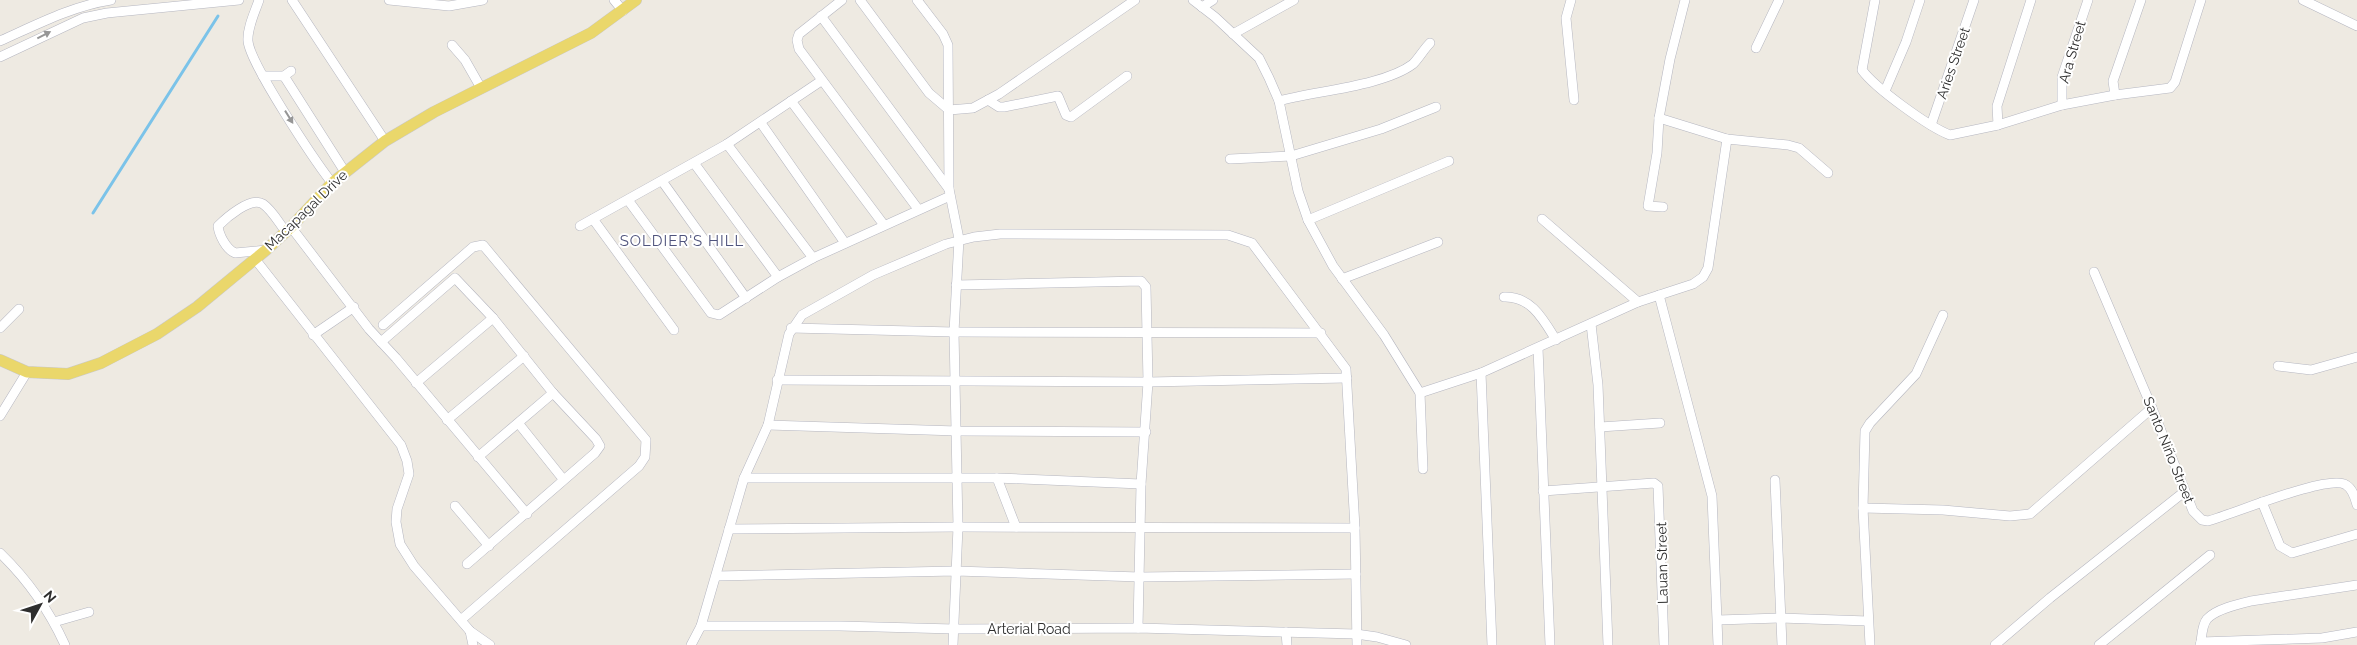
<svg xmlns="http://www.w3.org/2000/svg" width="2357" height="645" viewBox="0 0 2357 645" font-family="Raleway,sans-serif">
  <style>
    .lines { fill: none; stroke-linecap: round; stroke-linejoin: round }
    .stream { stroke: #7bc3e9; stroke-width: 3 }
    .minor-casing { stroke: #b5b6c0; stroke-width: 10 }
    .major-casing { stroke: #c9c9c9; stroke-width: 12 }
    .minor { stroke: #fff; stroke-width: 9 }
    .major { stroke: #ead76b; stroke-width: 11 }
    .oneway { fill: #969696 }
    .labels { text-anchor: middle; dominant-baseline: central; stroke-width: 4; stroke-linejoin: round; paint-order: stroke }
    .street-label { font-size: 14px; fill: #2e2e2e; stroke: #fff }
    .neighbourhood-label { font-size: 15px; letter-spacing: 1px; fill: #50547d; stroke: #fff }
  </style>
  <rect width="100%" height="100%" fill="#eeeae2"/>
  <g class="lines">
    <polyline class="stream" points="93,213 218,16"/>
    <g class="minor-casing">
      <g id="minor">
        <path d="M259,0C255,12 247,28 248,41C250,64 315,161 332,183"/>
        <polyline points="292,0 385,141"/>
        <polyline points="389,0 449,6 483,0"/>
        <polyline points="614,0 623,11"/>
        <polyline points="842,0 799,34 797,40 799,49 918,209"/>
        <polyline points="860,0 929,93 949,110 973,108 999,94 1135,0"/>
        <polyline points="917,0 943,34 948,45 949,189 959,239 954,332 958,527 953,645"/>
        <polyline points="1193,0 1215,17 1259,58 1269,78 1279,101 1298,191 1308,220 1333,266 1384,335 1420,393 1423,469"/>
        <polyline points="1571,0 1566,18 1574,100"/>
        <path d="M1875,0L1862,70C1875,88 1929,127 1950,135L1998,125L2062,105L2115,95L2170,88L2175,82L2201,0"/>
        <polyline points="2303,0 2357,26"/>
        <polyline points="1202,7 1213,0"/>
        <polyline points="821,16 949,189"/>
        <polyline points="1233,34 1294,0"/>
        <path d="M0,41C36,25 72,6 111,0"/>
        <polyline points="452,45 465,60 481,88"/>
        <polyline points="1756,48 1779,0"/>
        <polyline points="0,57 83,18 107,13 239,0"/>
        <polyline points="263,76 284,76 291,71"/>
        <polyline points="284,76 345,172"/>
        <polyline points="1885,91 1906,42 1920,0"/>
        <polyline points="2115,95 2113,81 2141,0"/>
        <polyline points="988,100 999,107 1004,107 1058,96 1066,115 1071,117 1127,76"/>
        <polyline points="791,101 884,225"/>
        <path d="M1279,101C1315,91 1384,86 1413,64C1419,58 1424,49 1430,43"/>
        <polyline points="2062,105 2062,77 2088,0"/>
        <polyline points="1659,118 1727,139 1788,145 1799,148 1828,173"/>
        <polyline points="761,123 845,243"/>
        <polyline points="1931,125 1974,0"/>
        <polyline points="1998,125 1997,106 2031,0"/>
        <polyline points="727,144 813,258"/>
        <polyline points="1230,159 1291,156 1381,129 1436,107"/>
        <polyline points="694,163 778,277"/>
        <polyline points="662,181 746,298"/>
        <polyline points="628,200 711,313 719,315 778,277 813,258 950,196"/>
        <polyline points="1663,207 1648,206 1657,153 1659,118 1670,59 1685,0"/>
        <polyline points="593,219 674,330"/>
        <polyline points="1542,219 1638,302"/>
        <polyline points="1308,220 1449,161"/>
        <polyline points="580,226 727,144 821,81"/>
        <polyline points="291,227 369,329 396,358 527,514"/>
        <path d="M266,250L235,253C226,249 219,235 218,226C226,218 251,196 263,204C272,210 279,223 286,232"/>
        <polyline points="255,259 401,445 407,461 409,474 397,509 396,522 400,544 414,566 470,631 490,645"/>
        <path d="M2094,272L2152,408L2193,511L2202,520L2208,521C2231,515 2330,473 2346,485C2353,489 2355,498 2357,505"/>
        <polyline points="1342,279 1438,242"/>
        <polyline points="956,285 1141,281 1146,287 1148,382 1141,484 1138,628"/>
        <polyline points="1659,295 1712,496 1718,645"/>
        <path d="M1504,297C1531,296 1543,319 1556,340"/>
        <polyline points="1591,324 1598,385 1608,645"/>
        <polyline points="383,325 473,247 483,245 646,440 645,457 639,466 462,619"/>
        <polyline points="0,328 19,309"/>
        <polyline points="791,328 954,332 1321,333"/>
        <polyline points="313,335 354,307"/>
        <polyline points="381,342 455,278 493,318 553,393 596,439 600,446 595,453 467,564"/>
        <polyline points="1538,348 1550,645"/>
        <polyline points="2278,366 2311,370 2357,357"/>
        <polyline points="1481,373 1492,645"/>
        <polyline points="777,380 1148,382 1347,378"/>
        <polyline points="416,383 493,318"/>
        <polyline points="1420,393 1481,373 1638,302 1693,284 1703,277 1708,268 1727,139"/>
        <polyline points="0,416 27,372"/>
        <polyline points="447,420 524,356"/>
        <polyline points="519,424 563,479"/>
        <polyline points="768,425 957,431 1146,432"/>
        <polyline points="1600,427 1660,423"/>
        <polyline points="478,457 553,393"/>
        <polyline points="744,478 997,478 1141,484"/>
        <polyline points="997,478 1016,527"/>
        <polyline points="1775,480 1782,645"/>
        <polyline points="1543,491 1654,483 1658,486 1664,645"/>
        <polyline points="2262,502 2280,546 2292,553 2357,534"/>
        <polyline points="455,506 489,546"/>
        <polyline points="1863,508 1943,510 2010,516 2030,514 2152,408"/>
        <polyline points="729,529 958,527 1355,528"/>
        <path d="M0,553C28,580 49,610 65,645"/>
        <polyline points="716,576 956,571 1140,577 1356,574"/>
        <polyline points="1718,620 1780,618 1868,621"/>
        <polyline points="54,622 89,612"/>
        <polyline points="701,626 840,626 954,629 1138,628 1356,634 1377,637 1406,645"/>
        <polyline points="470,631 473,645"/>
        <polyline points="1286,632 1287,645"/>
        <path d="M2201,642C2202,635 2202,625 2207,619C2216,609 2238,604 2251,601L2357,585"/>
        <polyline points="691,645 701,626 744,478 768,425 789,334 802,315 873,275 946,244 974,237 1000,234 1228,235 1252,243 1346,369 1355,528 1357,645"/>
        <polyline points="1870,645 1863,508 1865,431 1870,423 1916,374 1943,315"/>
        <polyline points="1995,645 2050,598 2184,492"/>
        <polyline points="2099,645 2210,555"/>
        <polyline points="2200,645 2201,642 2322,638 2357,632"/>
      </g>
    </g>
    <g class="major-casing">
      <polyline id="major" points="0,360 27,372 68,374 101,363 157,334 197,307 266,250 291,227 332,183 385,141 434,112 591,33 636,0"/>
    </g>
    <use href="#minor" class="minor"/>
    <use href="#major" class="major"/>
  </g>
  <defs><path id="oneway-solid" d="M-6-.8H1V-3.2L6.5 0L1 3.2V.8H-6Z" transform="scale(1.25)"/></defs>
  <g class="oneway">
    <use href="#oneway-solid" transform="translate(44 35) rotate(-27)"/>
    <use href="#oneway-solid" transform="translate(289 117) rotate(58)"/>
  </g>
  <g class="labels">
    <g class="street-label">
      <text transform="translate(2072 52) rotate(-74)">Ara Street</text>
      <text transform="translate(1953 63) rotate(-71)">Aries Street</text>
      <text transform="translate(306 210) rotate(-44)">Macapagal Drive</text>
      <text transform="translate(2169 450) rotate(68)">Santo Niño Street</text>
      <text transform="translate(1662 563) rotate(-91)">Lauan Street</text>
      <text x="1029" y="629">Arterial Road</text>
    </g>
    <g class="neighbourhood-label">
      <text x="682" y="241">SOLDIER'S HILL</text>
    </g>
  </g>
  <g transform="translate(40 605) rotate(50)" stroke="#ffffff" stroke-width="4" paint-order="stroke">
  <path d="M0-4L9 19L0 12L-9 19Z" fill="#2e2e2e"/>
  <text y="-8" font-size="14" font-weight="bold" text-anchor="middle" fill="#2e2e2e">N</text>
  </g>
</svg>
